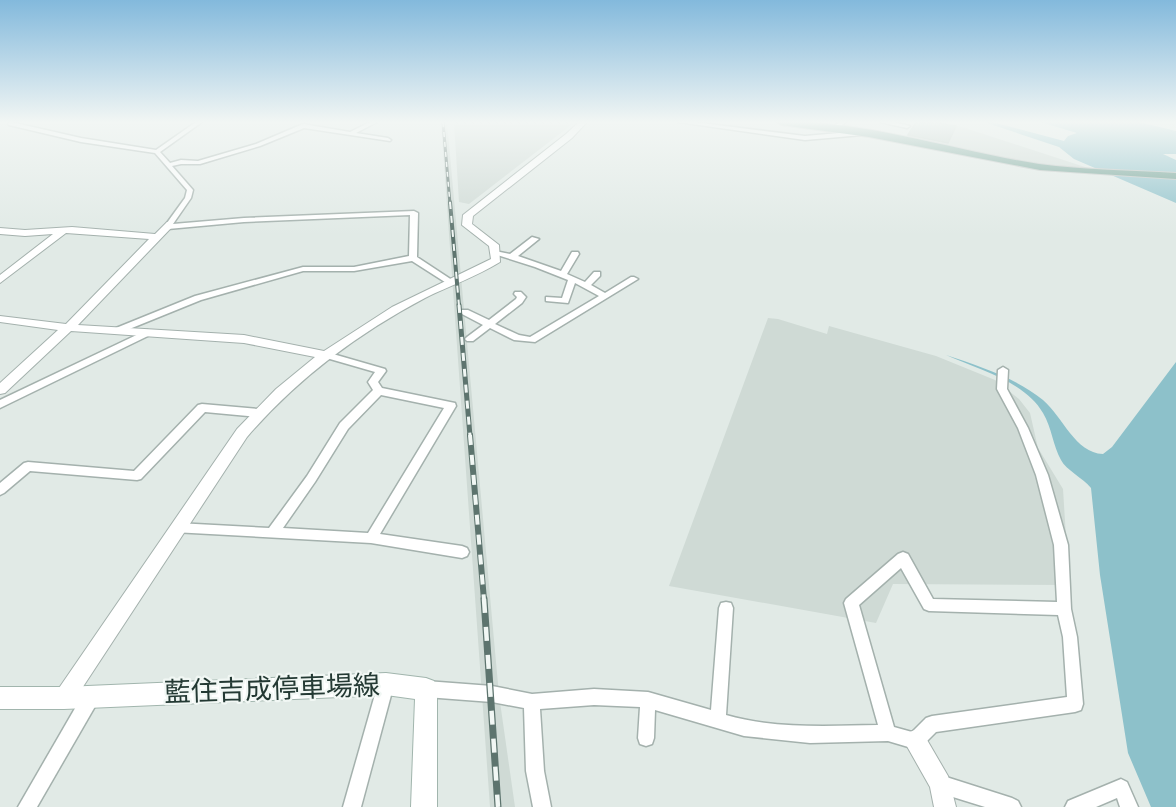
<svg xmlns="http://www.w3.org/2000/svg" width="1176" height="807" viewBox="0 0 1176 807" font-family="'Sofia Sans Condensed','Noto Sans JP',sans-serif">
  <style>
    .built { fill: #cfdad5 }
    .water { fill: #8dc1ca }
    .building { fill: #b9c7c2; stroke: #b4c3bc; stroke-width: 1.5 }
    .lines { fill: none; stroke-linecap: round; stroke-linejoin: round }
    .minor-casing { stroke: #a4b1ad; stroke-width: 3 }
    .tertiary-casing { stroke: #a4b1ad; stroke-width: 2 }
    .secondary-casing { stroke: #a1b5ad; stroke-width: 2 }
    .primary-casing { stroke: #bdc4c2; stroke-width: 2 }
    .minor { fill: #fff; fill-rule: evenodd }
    .tertiary { fill: #fff; fill-rule: evenodd }
    .secondary { fill: #fff; fill-rule: evenodd }
    .primary { fill: #699b8e; fill-rule: evenodd }
    .rail-far4-casing { stroke: #5d746e; stroke-width: 3 }
    .rail-far3-casing { stroke: #5d746e; stroke-width: 4 }
    .rail-far2-casing { stroke: #5d746e; stroke-width: 5 }
    .rail-far1-casing { stroke: #5d746e; stroke-width: 6 }
    .rail-casing { stroke: #5d746e; stroke-width: 7 }
    .rail-far4 { stroke: #f1f7f4; stroke-width: 1.5; stroke-dasharray: 5; stroke-linecap: butt }
    .rail-far3 { stroke: #f1f7f4; stroke-width: 2; stroke-dasharray: 7; stroke-linecap: butt }
    .rail-far2 { stroke: #f1f7f4; stroke-width: 3; stroke-dasharray: 8; stroke-linecap: butt }
    .rail-far1 { stroke: #f1f7f4; stroke-width: 4; stroke-dasharray: 10; stroke-linecap: butt }
    .rail { stroke: #f1f7f4; stroke-width: 4.5; stroke-dasharray: 14; stroke-linecap: butt }
    .labels { text-anchor: middle; dominant-baseline: central; stroke-width: 4.5; stroke-linejoin: round; paint-order: stroke }
    .near-street-label { font-size: 27px; fill: #233933; stroke: #f1f7f4 }
  </style>
  <rect width="100%" height="100%" fill="#e1eae6"/>
  <g class="built">
    <polygon points="441,122 447,122 499,695 515,807 490,807"/>
    <polygon points="454,122 575,122 469,204 459,202"/>
    <polygon points="916,122 939,122 962,127 1091,169 1029,163 904,139"/>
    <polygon points="768,318 778,319 827,334 829,326 936,356 995,380 1019,399 1030,413 1038,448 1063,489 1069,585 893,584 876,623 669,586"/>
  </g>
  <g class="water">
    <polygon points="984,122 992,122 1064,141 1068,136 1077,133 1040,122 1139,122 1176,131 1176,154 1163,154 1176,160 1176,203 1074,159 1059,147"/>
    <path d="M946,355C979,366 1016,378 1043,400C1063,417 1075,453 1103,454L1112,447L1176,362V807H1151L1128,753L1100,575L1091,488C1083,478 1066,470 1061,460C1053,446 1052,428 1043,413C1025,381 977,369 946,355Z"/>
  </g>
  <polygon class="building" points="916,122 933,122 956,126 948,143 908,135"/>
  <g class="lines">
    <g class="minor-casing">
      <g id="minor">
        <polygon points="11,122 81,138 156,150 196,122 202,122 160,152 170,163 181,160 198,161 256,144 303,124 350,132 370,122 377,122 356,133 388,138 391,140 390,141 304,128 260,146 200,164 181,164 172,166 193,190 191,198 173,224 244,218 414,211 418,213 417,257 455,282 454,284 448,284 412,261 354,271 303,271 201,300 122,332 116,332 114,330 116,328 195,296 303,267 354,267 409,256 410,215 244,222 168,229 164,227 185,198 187,190 155,153 81,142 9,125 8,124"/>
        <polygon points="678,122 693,122 805,136 862,131 865,133 862,135 805,140"/>
        <polygon points="840,122 846,122 836,130 832,130 832,128"/>
        <polygon points="880,122 892,122 910,126 907,128"/>
        <polygon points="532,237 539,239 518,256 561,271 572,252 578,252 579,254 567,274 585,282 594,272 600,272 600,276 591,285 605,293 631,277 634,277 638,279 535,342 514,340 490,328 473,341 467,341 465,339 467,337 483,325 462,314 462,310 468,310 489,320 516,299 517,297 514,294 515,292 521,292 526,297 522,303 495,324 519,335 530,337 599,296 575,283 568,303 546,301 546,297 562,298 568,280 535,267 491,253 495,251 510,254"/>
        <polygon points="147,330 150,331 152,333 150,335 0,408 0,400"/>
        <path d="M326,352L385,369L386,371L378,382L382,388L455,403L456,406L380,534L462,546L467,548L469,552L467,556L462,558L371,543L173,532L171,528L173,524L177,523L269,528L307,476L340,423L373,390L368,382L375,372L323,357L321,355ZM381,395L444,408L368,533L283,528L315,482L348,429Z"/>
        <path d="M1003,367L1008,370L1007,389L1028,428L1048,475L1068,545L1071,609L1077,637L1083,704L1081,710L1075,712L936,732L921,747L915,749L888,741L810,743L744,736L655,710L654,738L652,744L646,746L640,744L638,738L640,707L594,705L540,709L544,771L551,807H533L526,771L524,708L492,702L426,697L420,694L418,689L420,684L426,681L492,686L532,694L594,689L648,692L711,710L719,608L721,603L726,602L731,603L733,608L726,715C775,729 827,726 878,725L844,603L846,599L898,554L903,552L908,554L933,599L1057,602L1054,545L1036,475L1018,428L997,389L998,370ZM901,568L924,609L929,611L1058,615L1063,637L1067,697L932,716L926,718L912,732L894,727L859,605Z"/>
        <polygon points="202,404 258,409 263,413 258,417 205,412 141,479 137,480 30,471 4,493 0,495 0,483 24,463 28,462 134,471 198,405"/>
        <polygon points="386,676 391,679 394,684 361,807 343,807 378,684 381,679"/>
        <polygon points="91,689 97,691 99,697 97,703 37,807 18,807 85,691"/>
        <polygon points="940,775 1012,798 1018,801 1021,807 985,807 940,793 934,790 931,784 934,778"/>
        <polygon points="1121,779 1127,782 1138,807 1120,807 1117,798 1096,807 1065,807 1068,801"/>
      </g>
    </g>
    <g class="tertiary-casing">
      <g id="tertiary">
        <path d="M579,122H587L572,138L473,216L472,224L499,245L500,262C476,277 449,286 425,298C357,334 297,379 247,437L71,705L64,708L57,705L54,698L57,691L237,429L276,389L315,357L244,343L71,331L5,393L0,394V383L58,330L0,322V316L66,324L149,239L66,233L0,283V275L53,234L25,236L0,234V228L25,230L72,227L155,234L167,222H173V226L78,325L244,335L324,351L392,307L491,259L489,246L462,225L463,215L566,134Z"/>
        <polygon points="915,730 923,733 948,776 956,807 934,807 930,787 904,741 907,733"/>
      </g>
    </g>
    <g class="secondary-casing">
      <polygon id="secondary" points="386,673 426,678 434,681 437,689 437,807 411,807 415,699 386,695 64,709 0,709 0,687 64,687"/>
    </g>
    <g class="primary-casing">
      <path id="primary" d="M776,122C862,119 954,151 1039,164C1084,170 1131,170 1176,173V179L1040,170L869,137L781,125Z"/>
    </g>
    <use href="#minor" class="minor"/>
    <use href="#tertiary" class="tertiary"/>
    <use href="#secondary" class="secondary"/>
    <use href="#primary" class="primary"/>
    <g class="rail-far4-casing">
      <polyline id="rail-far4" points="443,122 450,204"/>
    </g>
    <g class="rail-far3-casing">
      <polyline id="rail-far3" points="450,202 459,306"/>
    </g>
    <g class="rail-far2-casing">
      <polyline id="rail-far2" points="459,305 470,436"/>
    </g>
    <g class="rail-far1-casing">
      <polyline id="rail-far1" points="470,435 484,600"/>
    </g>
    <g class="rail-casing">
      <polyline id="rail" points="484,599 498,807"/>
    </g>
    <use href="#rail-far4" class="rail-far4"/>
    <use href="#rail-far3" class="rail-far3"/>
    <use href="#rail-far2" class="rail-far2"/>
    <use href="#rail-far1" class="rail-far1"/>
    <use href="#rail" class="rail"/>
  </g>
  <linearGradient id="sky" x2="0" y2="1"><stop stop-color="#83b9dc"/><stop offset="0.52" stop-color="#f2f6f4"/><stop offset="1" stop-color="#f2f6f4" stop-opacity="0"/></linearGradient>
  <rect width="1176" height="235" fill="url(#sky)"/>
  <g class="labels">
    <g class="near-street-label">
      <text transform="translate(272 690) rotate(-2)">藍住吉成停車場線</text>
    </g>
  </g>
</svg>
